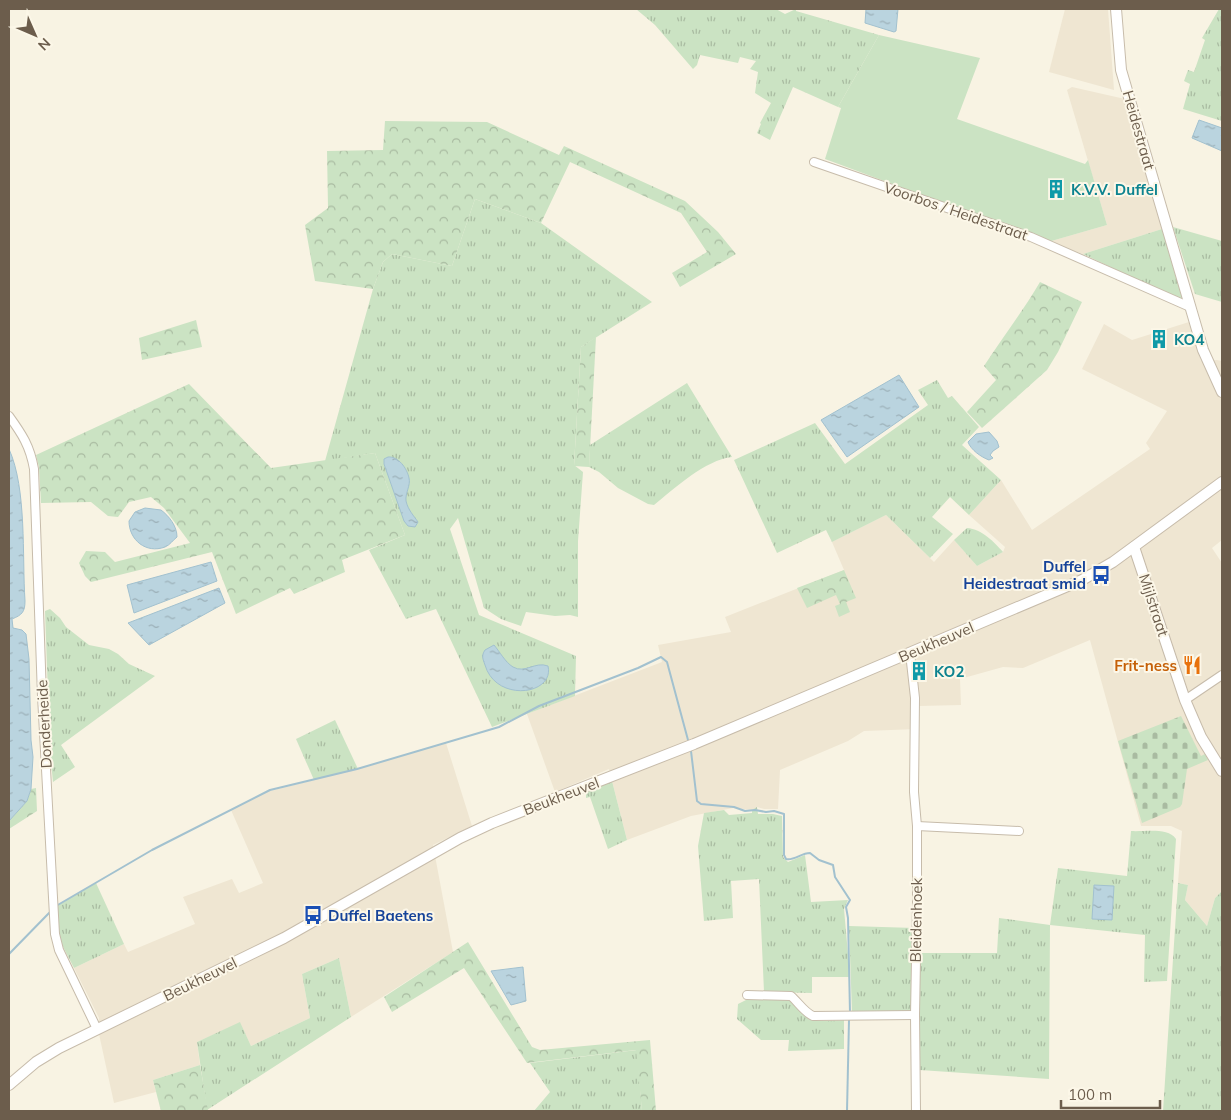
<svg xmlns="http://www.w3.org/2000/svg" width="1231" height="1120" viewBox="0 0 1231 1120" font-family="Mulish,sans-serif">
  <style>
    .residential { fill: #efe6d2 }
    .grass { fill: url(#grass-tufts) }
    .forest { fill: url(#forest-crowns) }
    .cemetery { fill: url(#cemetery-stones) }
    .pitch { fill: #cbe3c3 }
    .water { fill: url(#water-ripples); stroke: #a2c1cf }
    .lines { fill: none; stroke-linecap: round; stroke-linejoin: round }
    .stream { stroke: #a2c1cf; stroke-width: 2 }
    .minor-casing { stroke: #c7bcab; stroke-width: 10 }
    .tertiary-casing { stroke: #c7bcab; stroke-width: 12 }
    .minor { stroke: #fff; stroke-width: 8 }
    .tertiary { stroke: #fff; stroke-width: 10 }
    .labels { text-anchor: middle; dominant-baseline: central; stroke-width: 4; stroke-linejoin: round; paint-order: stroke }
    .street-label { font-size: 15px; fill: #6c5d4c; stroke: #fcf7e8 }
    .culture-label { font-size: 15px; font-weight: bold; fill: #0d838f; stroke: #fcf7e8; text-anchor: start }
    .transit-label { font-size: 15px; font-weight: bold; fill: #164399; stroke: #fcf7e8; text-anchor: end }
    .food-label { font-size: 15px; font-weight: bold; fill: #c56008; stroke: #fcf7e8; text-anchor: end }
  </style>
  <defs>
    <pattern id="grass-tufts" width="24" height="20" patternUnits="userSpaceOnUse" patternTransform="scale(1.25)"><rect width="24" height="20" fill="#cbe3c3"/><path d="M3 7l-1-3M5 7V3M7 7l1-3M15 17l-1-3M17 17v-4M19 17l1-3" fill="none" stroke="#a9bba1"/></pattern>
    <pattern id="forest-crowns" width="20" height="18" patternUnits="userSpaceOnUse" patternTransform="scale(1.25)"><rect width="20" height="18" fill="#cbe3c3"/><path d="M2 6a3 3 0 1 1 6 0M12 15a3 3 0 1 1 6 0" fill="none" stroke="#a9bba1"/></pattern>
    <pattern id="cemetery-stones" width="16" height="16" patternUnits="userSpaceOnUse" patternTransform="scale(1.25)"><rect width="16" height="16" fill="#cbe3c3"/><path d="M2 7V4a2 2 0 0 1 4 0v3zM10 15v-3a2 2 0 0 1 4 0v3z" fill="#a9bba1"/></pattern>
    <pattern id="water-ripples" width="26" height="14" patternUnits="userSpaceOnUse" patternTransform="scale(1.25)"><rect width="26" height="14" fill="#bad4df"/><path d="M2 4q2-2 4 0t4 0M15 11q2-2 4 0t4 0" fill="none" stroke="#9bafb7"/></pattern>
  </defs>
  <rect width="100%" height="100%" fill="#f8f3e3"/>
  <g class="residential">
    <polygon points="1065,9 1108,9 1114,90 1049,72"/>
    <polygon points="1072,87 1125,99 1162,229 1083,254 1048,242 1107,225 1067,90"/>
    <polygon points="1189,322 1201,361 1217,360 1222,361 1222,540 1212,548 1222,563 1222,891 1215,898 1207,926 1185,900 1188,885 1178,883 1182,831 1171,826 1141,826 1090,640 1023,668 1003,667 960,679 961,705 919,706 918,729 864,731 848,741 780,770 778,809 764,809 757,807 752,810 733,808 691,816 627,840 609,769 555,792 527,714 662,662 658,645 731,632 725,617 844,570 832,542 886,515 934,562 954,540 977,566 1003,552 1005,547 969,515 1001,480 1032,530 1150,449 1146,443 1167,411 1082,369 1104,324 1132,340"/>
    <polygon points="446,743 472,826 433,845 453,952 351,1017 339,958 302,974 310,1018 251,1046 240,1023 197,1042 200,1065 153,1080 156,1092 114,1103 99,1034 99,1018 74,968 124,944 128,952 195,924 183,897 232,879 239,893 263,883 231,810 266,792 358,769"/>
  </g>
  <g class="grass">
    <polygon points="636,9 776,9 785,14 796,9 796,11 879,35 838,107 793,87 770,140 757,133 761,124 760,123 771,103 755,93 758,72 750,69 756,61 740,57 738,63 700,55 697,65 693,69 655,25"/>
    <polygon points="1219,9 1222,9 1222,121 1183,109 1190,84 1184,81 1188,70 1194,72 1205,40 1202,38"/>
    <polygon points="475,199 541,223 652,302 581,347 574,465 583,472 578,541 578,617 570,615 555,616 526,612 521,626 501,619 484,608 458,518 450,529 479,615 576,656 575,696 492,727 436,609 406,619 369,550 405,535 375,453 325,461 373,289 383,262 392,254 452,266"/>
    <polygon points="1173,227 1222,241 1222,302 1195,294"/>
    <polygon points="1162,229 1183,296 1182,298 1178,299 1083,254"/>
    <polygon points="937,380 948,398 952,396 979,427 962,445 1001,480 969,515 950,497 932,517 953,534 930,558 886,515 832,542 826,530 777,553 734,460 815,423 845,464 928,405 918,390"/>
    <path d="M687,383L732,457C705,460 675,488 654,505L648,504L618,488L599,472L589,467L590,445Z"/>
    <path d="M967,528C982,529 994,542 1003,552L977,566L954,540Z"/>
    <polygon points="50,609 60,618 66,627 89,645 109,649 118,654 129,664 155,676 61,745 75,767 53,782 50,752 45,611"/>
    <polygon points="335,720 358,769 314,780 296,739"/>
    <polygon points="612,781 627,840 608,849 590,797 586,798 586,791"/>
    <polygon points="757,807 758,814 773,814 782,816 783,857 788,862 805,855 811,902 848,900 844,909 850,977 812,977 812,993 764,992 759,879 731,881 733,918 704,921 698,846 704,813 724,810 729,815 752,813 752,810"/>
    <path d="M1131,831C1145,832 1168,827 1176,839L1167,981L1144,982L1145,935L1050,925L1049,1079L920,1070L919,953H997L999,918L1050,925L1058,868L1127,876Z"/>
    <polygon points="96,883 124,944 74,968 58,937 56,906"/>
    <polygon points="1178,883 1188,885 1185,900 1207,926 1215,898 1222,891 1222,1111 1163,1111"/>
    <polygon points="849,926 915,928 912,1009 908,1013 852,1013"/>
    <polygon points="339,958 351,1017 207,1110 197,1042 240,1022 251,1046 310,1018 302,974"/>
    <path d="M776,998L791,1000C812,1024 812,1022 844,1020V1049L788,1051L789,1040H761L737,1019L738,1004L748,999Z"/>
    <polygon points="637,1050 642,1111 534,1111 550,1092 530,1063"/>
  </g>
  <g class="forest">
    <polygon points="385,121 487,122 559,155 564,146 685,201 718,232 736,254 680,287 672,273 707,252 681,213 570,162 541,223 475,199 452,266 392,254 383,262 373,289 315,281 305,225 328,208 327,151 383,150"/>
    <path d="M1040,282L1082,302L1058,352L1047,370L982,428L967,412L996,380L984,366C1003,337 1023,311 1040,282Z"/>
    <polygon points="196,320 202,347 142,360 139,338"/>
    <polygon points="596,337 589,467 574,466 581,347"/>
    <polygon points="189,384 271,468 375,453 405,535 342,560 345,572 294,594 290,588 236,614 212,552 91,582 85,576 79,563 86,551 105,552 115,562 190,543 164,508 151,497 129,502 118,517 108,516 91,502 41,503 39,467 36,455"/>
    <polygon points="844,570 856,598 846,602 850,612 839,617 835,606 840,604 836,595 807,608 797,588"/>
    <polygon points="36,788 37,811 9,829 9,821 27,801 31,789"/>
    <polygon points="468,942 532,1047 540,1050 650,1040 656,1111 642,1111 636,1050 527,1063 464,968 392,1012 384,997"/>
    <polygon points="200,1065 208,1111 161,1111 153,1080"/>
  </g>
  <polygon class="cemetery" points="1181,716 1201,756 1205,754 1208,760 1187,769 1182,804 1180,807 1142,823 1118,741"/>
  <polygon class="pitch" points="879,35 980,58 957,119 1085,164 1088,160 1107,225 1048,242 825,159 841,108 838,107"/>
  <g class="water">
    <polygon points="866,9 898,9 896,31 894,32 865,23"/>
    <polygon points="1199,120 1222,128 1222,151 1192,138"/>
    <polygon points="899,375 919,407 847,457 821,420"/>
    <path d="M989,432L997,441L999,447L993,451L990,455L993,458L989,460C981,457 971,450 968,442L976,434Z"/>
    <path d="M9,449C27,489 22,556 25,601C25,612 22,615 12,619L13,628L22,630L26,634L29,659L31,740L33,757L31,789L27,801L9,821Z"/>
    <path d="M388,457C398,456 407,468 409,478C411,485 405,493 406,501C408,510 414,516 418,522L415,527L408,526L404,521L384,464V459Z"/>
    <path d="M145,508L161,510C169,516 177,526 177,537C173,540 170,545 165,547C146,554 129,540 129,521L135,512Z"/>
    <polygon points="211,562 217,581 134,613 127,585"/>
    <polygon points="219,588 225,603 149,645 128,623"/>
    <path d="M494,645C500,652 505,662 513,667C525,674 535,661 548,666C555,695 496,703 485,665C483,659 481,656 485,650Z"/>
    <polygon points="1094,885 1114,886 1112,920 1092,919"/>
    <polygon points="523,967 526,1001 511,1005 491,971"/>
  </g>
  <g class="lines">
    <g class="stream">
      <path d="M691,751L697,801L701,804L734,807L745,811L755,810L766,812L774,811L784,814V855L786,859C794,861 801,853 810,853L819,860L833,865L835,877L850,900L846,907L848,918L850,1013"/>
      <polyline points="56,906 152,850 270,790 357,769 499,727 539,706 638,668 661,657 667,662 688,740"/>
      <polyline points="9,954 51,911"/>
      <polyline points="847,1111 849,1020"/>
    </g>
    <g class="minor-casing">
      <g id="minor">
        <polyline points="814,162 1031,237 1190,307"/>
        <path d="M9,416C22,434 30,446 34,469L42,696L55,934L59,950L97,1029"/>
        <polyline points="910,653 915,698 914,792 917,826 917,905 915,1015 916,1111"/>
        <polyline points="1185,700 1222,675"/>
        <polyline points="917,826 1019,831"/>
        <path d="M747,995L791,996C799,1003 804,1012 813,1016L915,1015"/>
      </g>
    </g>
    <g class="tertiary-casing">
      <g id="tertiary">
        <polyline points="1116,9 1121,70 1203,350 1222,392"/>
        <polyline points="1134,547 1185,700 1201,737 1222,771"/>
        <polyline points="9,1085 36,1062 59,1048 284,938 460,838 492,823 694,744 1082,580 1113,562 1222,482"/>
      </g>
    </g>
    <use href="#minor" class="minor"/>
    <use href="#tertiary" class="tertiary"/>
  </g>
  <defs>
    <g id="building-bare" transform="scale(1.5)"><path d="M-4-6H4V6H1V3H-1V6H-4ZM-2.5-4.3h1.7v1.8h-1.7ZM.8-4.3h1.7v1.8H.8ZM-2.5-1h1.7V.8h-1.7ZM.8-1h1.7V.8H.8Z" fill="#0f9aa8" stroke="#fcf7e8" stroke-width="2.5" paint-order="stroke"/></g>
    <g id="bus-bare" transform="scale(1.5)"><path d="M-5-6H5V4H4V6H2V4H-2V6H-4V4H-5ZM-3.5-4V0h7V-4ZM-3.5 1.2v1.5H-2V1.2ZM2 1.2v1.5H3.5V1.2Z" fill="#1a4fb4" stroke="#fcf7e8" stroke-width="2.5" paint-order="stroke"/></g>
    <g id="restaurant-bare" transform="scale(1.5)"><path d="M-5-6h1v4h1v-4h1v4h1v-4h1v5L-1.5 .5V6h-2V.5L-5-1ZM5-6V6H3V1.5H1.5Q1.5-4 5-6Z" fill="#e8710a" stroke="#fcf7e8" stroke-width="2.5" paint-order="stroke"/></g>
  </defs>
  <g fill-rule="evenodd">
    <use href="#building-bare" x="1056" y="189"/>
    <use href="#building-bare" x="1159" y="339"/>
    <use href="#bus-bare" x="1101" y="575"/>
    <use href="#restaurant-bare" x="1192" y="665"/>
    <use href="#building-bare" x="919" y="671"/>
    <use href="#bus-bare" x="313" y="915"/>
  </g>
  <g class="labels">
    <g class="street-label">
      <text transform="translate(1139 130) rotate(74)">Heidestraat</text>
      <text transform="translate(956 211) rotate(19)">Voorbos / Heidestraat</text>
      <text transform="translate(1154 605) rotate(72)">Mijlstraat</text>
      <text transform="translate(936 642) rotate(-23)">Beukheuvel</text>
      <text transform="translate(44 724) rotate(-93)">Donderheide</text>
      <text transform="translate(561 796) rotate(-21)">Beukheuvel</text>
      <text transform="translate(916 920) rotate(-89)">Bleidenhoek</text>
      <text transform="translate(200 979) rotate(-26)">Beukheuvel</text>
    </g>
    <g class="culture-label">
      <text x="1071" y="189">K.V.V. Duffel</text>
      <text x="1174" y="339">KO4</text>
      <text x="934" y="671">KO2</text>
    </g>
    <g class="transit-label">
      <text x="1086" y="566">Duffel<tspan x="1086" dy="17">Heidestraat smid</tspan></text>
      <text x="328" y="915" text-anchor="start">Duffel Baetens</text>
    </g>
    <g class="food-label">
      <text x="1177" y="665">Frit-ness</text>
    </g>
  </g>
  <rect width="1231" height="1120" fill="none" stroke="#6c5d4c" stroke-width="20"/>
  <g transform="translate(35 35) rotate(135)" stroke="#fcf7e8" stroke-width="4" paint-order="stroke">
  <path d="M0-4L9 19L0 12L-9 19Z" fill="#6c5d4c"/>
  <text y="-8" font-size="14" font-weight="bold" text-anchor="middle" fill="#6c5d4c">N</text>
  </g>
  <path d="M1061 1100v8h99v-8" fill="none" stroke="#6c5d4c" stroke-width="2.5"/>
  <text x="1068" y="1100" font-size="15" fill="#6c5d4c" stroke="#fcf7e8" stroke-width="4" paint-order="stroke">100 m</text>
</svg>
